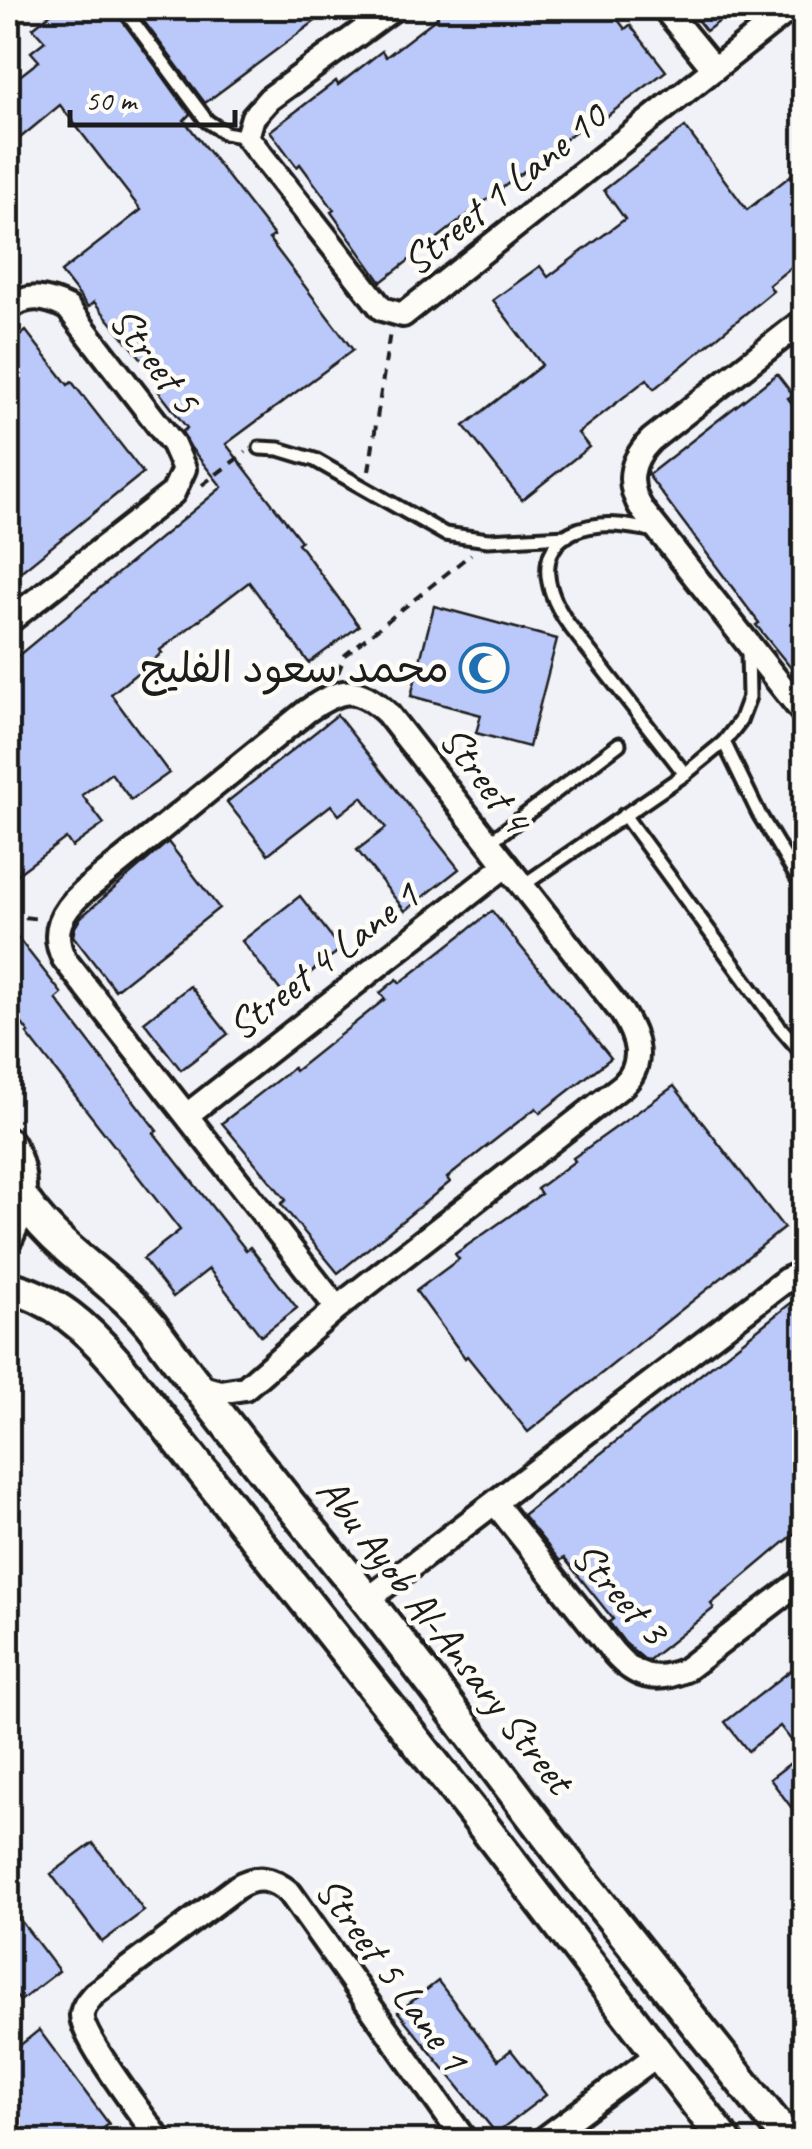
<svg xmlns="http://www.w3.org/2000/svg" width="812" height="2149" viewBox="0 0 812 2149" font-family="Caveat,'Playpen Sans Arabic',sans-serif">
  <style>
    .building { fill: #bac9f9; stroke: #1c1c1c; stroke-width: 2.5 }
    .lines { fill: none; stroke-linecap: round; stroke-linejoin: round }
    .lane-casing { stroke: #1c1c1c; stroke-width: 19 }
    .street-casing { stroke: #1c1c1c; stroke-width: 30 }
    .secondary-casing { stroke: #1c1c1c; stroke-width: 38 }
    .path { stroke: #1c1c1c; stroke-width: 4; stroke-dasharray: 10 8; stroke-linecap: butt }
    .lane { stroke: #fdfcf7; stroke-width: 11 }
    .street { stroke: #fdfcf7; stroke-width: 22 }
    .secondary { stroke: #fdfcf7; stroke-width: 30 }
    .labels { text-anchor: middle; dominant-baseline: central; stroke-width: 9; stroke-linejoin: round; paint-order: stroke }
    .street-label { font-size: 42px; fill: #1c1c1c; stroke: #fdfcf7 }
    .poi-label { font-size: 42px; fill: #1c1c1c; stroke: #fdfcf7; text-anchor: end }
  </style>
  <rect width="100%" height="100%" fill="#f0f2f7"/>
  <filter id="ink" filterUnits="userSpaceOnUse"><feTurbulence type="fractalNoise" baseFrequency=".01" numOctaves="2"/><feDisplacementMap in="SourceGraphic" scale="20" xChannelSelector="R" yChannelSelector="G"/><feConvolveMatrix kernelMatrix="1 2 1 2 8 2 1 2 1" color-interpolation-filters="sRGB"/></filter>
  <g filter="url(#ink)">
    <g class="building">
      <polygon points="58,8 114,8 190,114 184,120 274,236 269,239 353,350 226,444 301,541 298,543 359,626 309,663 249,582 160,650 162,653 111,694 169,773 131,800 111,773 82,795 104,824 72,847 66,838 8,881 8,783 19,775 8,761 8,664 222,487 191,448 182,432 187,428 156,388 162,383 94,302 88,307 61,272 141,210 60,105 8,148 8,85 39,61 31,52 45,41 33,28"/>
      <polygon points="134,8 309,8 318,19 205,103"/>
      <polygon points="431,8 609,8 625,29 630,25 666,71 594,126 590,120 381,282 331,212 334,210 300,164 297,167 270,131 336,81 338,85 382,51 386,57 438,17"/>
      <polygon points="688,8 738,8 706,31"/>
      <polygon points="685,127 747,210 804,165 804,257 769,285 773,291 654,389 647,379 578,433 589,447 522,500 464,426 542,365 493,300 540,266 548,277 625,219 604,190"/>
      <polygon points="26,331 68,385 72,382 143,473 8,582 8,346"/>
      <polygon points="777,374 793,395 788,398 804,420 796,429 804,440 804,684 756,625 759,623 648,475"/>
      <polygon points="434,606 557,639 529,747 476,733 481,715 411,696"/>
      <polygon points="337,715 459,869 405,911 357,850 386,828 362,797 339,815 331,805 268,854 227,802"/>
      <polygon points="168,842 219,908 115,990 73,936 75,927 81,917"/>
      <polygon points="300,896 341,949 283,994 242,941"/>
      <polygon points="492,911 611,1058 540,1113 536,1108 486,1147 447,1178 450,1182 338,1273 281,1204 286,1200 222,1123 293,1068 295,1071 385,999 380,993 397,979 400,983"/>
      <polygon points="8,925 62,994 56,999 157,1131 154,1133 246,1250 250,1247 297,1308 261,1336 209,1269 173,1297 143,1259 180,1230 27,1034 29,1033 8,1005"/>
      <polygon points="190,986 228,1034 181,1070 144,1022"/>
      <polygon points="674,1086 784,1228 528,1432 467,1356 465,1358 416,1291 459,1259 455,1254 541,1194 537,1189 575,1161 573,1158"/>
      <polygon points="796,1299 804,1310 804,1526 711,1604 714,1608 649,1660 644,1659 625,1643 609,1622 613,1619 564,1558 560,1561 523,1515"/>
      <polygon points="804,1660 804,1797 791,1807 770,1779 802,1754 780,1726 748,1751 725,1722"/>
      <polygon points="93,1843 144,1911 102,1942 51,1874"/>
      <polygon points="8,1904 59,1971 20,2001 8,1985"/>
      <polygon points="438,1981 498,2060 511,2050 546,2095 496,2133 398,2012"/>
      <polygon points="39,2030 109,2124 86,2142 8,2142 8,2055"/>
    </g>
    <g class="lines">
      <g class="lane-casing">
        <g id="lane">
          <polyline points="123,8 207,121 225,133 247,137"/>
          <polyline points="260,448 279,449 315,460 445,534 488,540 567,536"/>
          <path d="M656,531C637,528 619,523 600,525C535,532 538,582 569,625L685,774"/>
          <polyline points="724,742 759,814 804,889"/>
          <polyline points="624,815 779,1026 804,1055"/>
          <polyline points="487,844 619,744"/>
          <polyline points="522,886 685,774 724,742 740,721 749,697 748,651"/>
        </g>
      </g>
      <g class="street-casing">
        <g id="street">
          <polyline points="394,8 269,99 253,117 247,137 382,309 403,315 791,8"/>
          <polyline points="664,8 714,69"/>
          <path d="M8,309C28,293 46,297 68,308L173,444L184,469L173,493L8,622"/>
          <path d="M804,320L651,440C629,462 626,485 643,511L804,714"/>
          <polyline points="187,1115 504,867"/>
          <path d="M195,1385L220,1392L245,1388L337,1308L623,1085C646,1063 637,1037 622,1013L387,713C356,684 341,688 307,711L83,892C62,911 50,931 64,959L337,1308"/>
          <path d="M495,1503L614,1653C635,1677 655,1683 685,1670L804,1579"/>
          <polyline points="367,1600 786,1280 804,1272"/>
          <path d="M161,2142C146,2120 79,2035 82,2014C83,2006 89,2000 94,1994L237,1887C257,1875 272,1878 290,1893L466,2142"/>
          <polyline points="540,2142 657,2055"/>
        </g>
      </g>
      <g class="secondary-casing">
        <g id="secondary">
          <path d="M8,1144C25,1173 23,1206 8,1235"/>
          <path d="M20,1194C55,1252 117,1279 157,1333C224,1424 296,1511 367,1600C434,1685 498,1772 564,1858C639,1953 715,2047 790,2142"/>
          <path d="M8,1287C54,1298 86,1327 116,1362L481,1823L726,2142"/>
        </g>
      </g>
      <g class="path">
        <polyline points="369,471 390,332"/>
        <polyline points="202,485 246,452"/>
        <polyline points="338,673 345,655 471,554"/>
        <polyline points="8,919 12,916 41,919"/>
      </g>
      <use href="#lane" class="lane"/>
      <use href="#street" class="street"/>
      <use href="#secondary" class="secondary"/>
    </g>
  </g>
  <defs>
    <g id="mosque-ring" transform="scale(2.5)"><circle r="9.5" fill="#fdfcf7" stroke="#1f6fb2" stroke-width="1.5"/><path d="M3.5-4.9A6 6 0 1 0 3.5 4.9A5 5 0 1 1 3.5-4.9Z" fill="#1f6fb2"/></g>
  </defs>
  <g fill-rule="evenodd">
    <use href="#mosque-ring" x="484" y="668"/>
  </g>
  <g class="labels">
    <g class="street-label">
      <text transform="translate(504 189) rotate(-39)">Street 1 Lane 10</text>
      <text transform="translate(155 360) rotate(53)">Street 5</text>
      <text transform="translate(485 779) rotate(53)">Street 4</text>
      <text transform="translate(323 961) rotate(-38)">Street 4 Lane 1</text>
      <text transform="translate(620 1593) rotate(48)">Street 3</text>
      <text transform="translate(445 1635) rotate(52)">Abu Ayob Al-Ansary Street</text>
      <text transform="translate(392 1974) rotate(54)">Street 5 Lane 1</text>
    </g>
    <g class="poi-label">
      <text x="449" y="668">محمد سعود الفليج</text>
    </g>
  </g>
  <rect width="812" height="2149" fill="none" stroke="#fdfcf7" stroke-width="40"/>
  <rect x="20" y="20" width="772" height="2109" fill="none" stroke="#1c1c1c" stroke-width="4" filter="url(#ink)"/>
  <path d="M70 110v15h165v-15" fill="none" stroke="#1c1c1c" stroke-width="5"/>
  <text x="85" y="110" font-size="30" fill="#1c1c1c" stroke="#fdfcf7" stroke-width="8" paint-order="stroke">50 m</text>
</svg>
